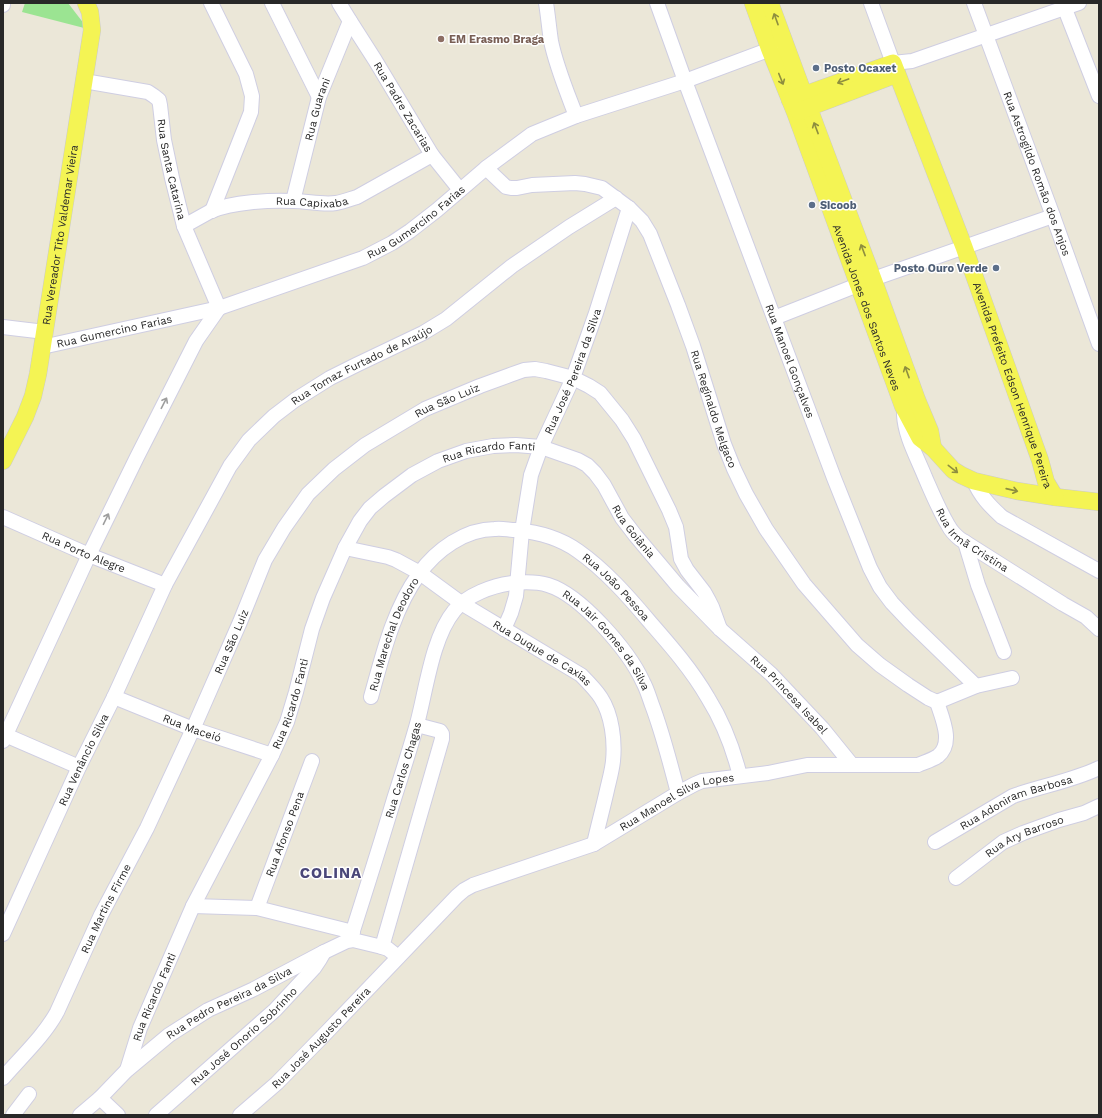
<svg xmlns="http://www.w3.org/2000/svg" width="1102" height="1118" viewBox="0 0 1102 1118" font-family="'Work Sans',sans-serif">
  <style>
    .green { fill: #9be492 }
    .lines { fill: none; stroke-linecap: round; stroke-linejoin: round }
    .minor-casing { stroke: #cfcee2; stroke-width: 16 }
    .major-casing { stroke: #cbcbcb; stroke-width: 18 }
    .minor { stroke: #fff; stroke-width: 14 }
    .major { stroke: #f4f454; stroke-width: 17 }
    .oneway { stroke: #8e8e3e }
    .oneway2 { stroke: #9e9e9e }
    .education-dot { fill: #8d6e63; stroke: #fff; stroke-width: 1.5 }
    .service-dot { fill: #5c6f8a; stroke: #fff; stroke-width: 1.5 }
    .labels { text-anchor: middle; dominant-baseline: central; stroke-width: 3; stroke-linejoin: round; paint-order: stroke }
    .education-label { font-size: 11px; font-weight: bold; fill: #785e54; stroke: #fff; text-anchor: start }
    .service-label { font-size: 11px; font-weight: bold; fill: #4e5e75; stroke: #fff; text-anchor: start }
    .street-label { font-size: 11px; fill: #282828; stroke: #fff }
    .district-label { font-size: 15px; font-weight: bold; letter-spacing: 1px; fill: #4a4779; stroke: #fff }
  </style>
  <rect width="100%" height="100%" fill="#ebe7d8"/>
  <polygon class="green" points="25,3 68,3 88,29 22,12"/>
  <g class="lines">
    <g class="minor-casing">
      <g id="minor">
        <polyline points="211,3 246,74 252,96 251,112 212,211"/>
        <polyline points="272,3 319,97"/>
        <path id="s1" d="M339,3L350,21L375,60L432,155L460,190"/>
        <path d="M546,3C548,15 549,28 551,41C556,66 567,92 576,116"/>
        <path id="s2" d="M657,3L685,81L774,318L834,478L870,568L880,587L892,603L909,621L976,686"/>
        <polyline points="871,3 893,63 912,61 1079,3"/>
        <path id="s3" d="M974,3L1053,216L1099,344"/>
        <polyline points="3,5 3,3"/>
        <polyline points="1065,9 1099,96"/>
        <path id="s4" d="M84,81L148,92L154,96L159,100L160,105L164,140L172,178L184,226L219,308"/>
        <path id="s5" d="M486,168L506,187L511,188H517L532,185L575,183L585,184L602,188L629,208L642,221L650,234L678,305L693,346L724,444L734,469L746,494L766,529L804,584L857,645L880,665L908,685L928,698L937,702"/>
        <path id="s6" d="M293,201L319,97L350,21"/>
        <path id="s7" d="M184,226C193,221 202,216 211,211C233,202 269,200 293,201C307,201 322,205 336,203C343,202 350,199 357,197L432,155"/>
        <polyline points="774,318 873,279 1053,216"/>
        <polyline points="3,327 45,332"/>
        <path id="s8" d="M42,347L219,308L363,258L392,243L410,231L437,210L486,168L532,134L576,116L685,81L779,46"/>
        <path id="s9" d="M904,415C905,436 917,457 925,477C932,493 939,510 948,525C951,531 955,535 960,539L1063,604L1086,617L1099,629"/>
        <path d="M974,481C980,496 990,506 1002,517L1099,571"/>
        <path id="s10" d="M3,517L89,555L165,585"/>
        <polyline points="965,542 978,585 1004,652"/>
        <path id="s11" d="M345,548L388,557L396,560L420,573L461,603L581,675C588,682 596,690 601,698C612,715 615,741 613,761C612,771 609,781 607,790C603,808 598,826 594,844"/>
        <path id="s12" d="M504,629L511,613L516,596L522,531L531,475L541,447L573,378L596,313L629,208"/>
        <path id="s13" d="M114,697L193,729L272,755"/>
        <path id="s14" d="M371,697C383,654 393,610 419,574C436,550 465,529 495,529C502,528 509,530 516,530C538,532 560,538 578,551C605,570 628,596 649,621C670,645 692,670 708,698C723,722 733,748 740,776"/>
        <polyline points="937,702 976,686 1012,678"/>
        <polyline points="3,734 79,767"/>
        <polyline points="3,741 89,555 137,457 196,341 219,308"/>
        <path id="s15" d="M935,842L1013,796C1041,786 1072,781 1099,768"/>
        <path id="s16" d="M956,878L1003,842L1023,833L1059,820L1084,813L1099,806"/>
        <polyline points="193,906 257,908 353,932"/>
        <path id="s17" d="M257,908L312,761"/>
        <path id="s18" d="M3,934L79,767L114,697L165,585L230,466L249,440L274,416L295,400L330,378L356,365L423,333L446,319L512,266L569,227L616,198"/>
        <path id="s19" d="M350,940C365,893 380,846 394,799C402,774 410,749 417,724C426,691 432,638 454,611C466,595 494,585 513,583C524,582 538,582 548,585C581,595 629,651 643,682C647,689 649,697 652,705C663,734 670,763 678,793"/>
        <polyline points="382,947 442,739 442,734 440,731 417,725"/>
        <path id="s20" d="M127,1070L140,1028L193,906L272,755L287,722L296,692L312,629L323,598L345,548L360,521L370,508L384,496L412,475L438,461L466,451L493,446L516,445L541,447L578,460L587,465L595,473L604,485L622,518L635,535L678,586L720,629L771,674L822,728L852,765"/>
        <path id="s21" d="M3,1078C21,1057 44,1036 57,1012L101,915L147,828L193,729L240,622L265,560L284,528L308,494L334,469L365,445L425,409L480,386L510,375L524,370L535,369L546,371L573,378L589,386L600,393L622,420L634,439L669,510L676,527L681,559L687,570L704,592L709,601L712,607L720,629"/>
        <polyline points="100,1098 118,1115"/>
        <polyline points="13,1115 29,1094"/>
        <path id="s22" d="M80,1115L100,1098L127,1070L169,1035L208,1010L254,989L324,952L347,941L353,940L382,947L388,949L398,957"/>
        <path id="s23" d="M156,1115L275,1010L314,968L320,959L324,952"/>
        <path id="s24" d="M240,1115L277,1083L323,1036L457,896L464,890L473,885L594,844L678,793L695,784L702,781L768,773L807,765H918C925,762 932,760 938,756C954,743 942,718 937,702"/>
      </g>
    </g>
    <g class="major-casing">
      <g id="major">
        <path id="s25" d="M753,3L770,50L795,112L903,406L920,438L933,448L953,470L961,475L974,481L1017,491L1055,497L1099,502"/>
        <polyline points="770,3 804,95 873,279 917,400 930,431 933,448"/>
        <path id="s26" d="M790,100L893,63L964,247L1040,460L1046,482L1055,497"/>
        <polyline points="799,111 897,74"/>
        <path id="s27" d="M3,461L25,417L33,396L38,374L92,30L90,12L86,3"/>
      </g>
    </g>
    <use href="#minor" class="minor"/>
    <use href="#major" class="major"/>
  </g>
  <defs><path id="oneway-shaft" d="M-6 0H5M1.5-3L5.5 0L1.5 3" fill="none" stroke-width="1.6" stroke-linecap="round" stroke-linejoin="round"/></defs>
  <g class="oneway">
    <use href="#oneway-shaft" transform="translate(776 19) rotate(-110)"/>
    <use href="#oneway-shaft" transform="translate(781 79) rotate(68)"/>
    <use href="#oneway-shaft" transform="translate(843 81) rotate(160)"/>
    <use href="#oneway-shaft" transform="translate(816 128) rotate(-111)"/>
    <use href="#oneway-shaft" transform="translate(863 250) rotate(-111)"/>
    <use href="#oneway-shaft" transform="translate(907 372) rotate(-110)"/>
    <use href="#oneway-shaft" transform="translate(953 469) rotate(38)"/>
    <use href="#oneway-shaft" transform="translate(1012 490) rotate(13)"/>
  </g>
  <g class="oneway2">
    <use href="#oneway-shaft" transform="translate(164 403) rotate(-63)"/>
    <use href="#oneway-shaft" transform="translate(106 519) rotate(-64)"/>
  </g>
  <circle class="education-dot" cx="441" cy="39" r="4"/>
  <g class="service-dot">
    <circle cx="816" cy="68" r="4"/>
    <circle cx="812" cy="205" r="4"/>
    <circle cx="996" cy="268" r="4"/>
  </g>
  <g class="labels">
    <g class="education-label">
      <text x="449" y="39">EM Erasmo Braga</text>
    </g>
    <g class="service-label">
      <text x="824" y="68">Posto Ocaxet</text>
      <text x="820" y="205">Sicoob</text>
      <text x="988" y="268" text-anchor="end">Posto Ouro Verde</text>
    </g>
    <g class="street-label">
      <text stroke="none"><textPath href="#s1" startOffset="122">Rua Padre Zacarias</textPath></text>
      <text stroke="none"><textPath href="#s6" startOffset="95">Rua Guarani</textPath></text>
      <text stroke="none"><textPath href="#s4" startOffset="149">Rua Santa Catarina</textPath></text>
      <text stroke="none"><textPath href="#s3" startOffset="182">Rua Astrogildo Romão dos Anjos</textPath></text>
      <text stroke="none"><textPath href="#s7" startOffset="133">Rua Capixaba</textPath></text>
      <text stroke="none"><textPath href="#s8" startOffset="398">Rua Gumercino Farias</textPath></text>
      <text stroke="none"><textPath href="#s27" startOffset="235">Rua Vereador Tito Valdemar Vieira</textPath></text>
      <text stroke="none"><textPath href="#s25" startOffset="325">Avenida Jones dos Santos Neves</textPath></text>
      <text stroke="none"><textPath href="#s8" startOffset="74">Rua Gumercino Farias</textPath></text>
      <text stroke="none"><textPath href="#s2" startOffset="382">Rua Manoel Gonçalves</textPath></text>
      <text stroke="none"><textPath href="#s18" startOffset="689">Rua Tomaz Furtado de Araújo</textPath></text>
      <text stroke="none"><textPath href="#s12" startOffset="269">Rua José Pereira da Silva</textPath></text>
      <text stroke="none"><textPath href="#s26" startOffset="453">Avenida Prefeito Edson Henrique Pereira</textPath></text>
      <text stroke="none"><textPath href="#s21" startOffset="831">Rua São Luiz</textPath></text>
      <text stroke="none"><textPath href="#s5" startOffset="378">Rua Reginaldo Melgaco</textPath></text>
      <text stroke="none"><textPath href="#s20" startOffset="750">Rua Ricardo Fanti</textPath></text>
      <text stroke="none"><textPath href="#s20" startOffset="934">Rua Goiânia</textPath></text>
      <text stroke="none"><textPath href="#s9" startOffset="147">Rua Irmã Cristina</textPath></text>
      <text stroke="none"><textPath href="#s10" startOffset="88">Rua Porto Alegre</textPath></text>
      <text stroke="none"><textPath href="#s14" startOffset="364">Rua João Pessoa</textPath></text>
      <text stroke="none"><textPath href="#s14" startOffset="67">Rua Marechal Deodoro</textPath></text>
      <text stroke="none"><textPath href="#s21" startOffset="495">Rua São Luiz</textPath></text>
      <text stroke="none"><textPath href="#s19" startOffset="530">Rua Jair Gomes da Silva</textPath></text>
      <text stroke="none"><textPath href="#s11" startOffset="226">Rua Duque de Caxias</textPath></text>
      <text stroke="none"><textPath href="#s20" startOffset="1160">Rua Princesa Isabel</textPath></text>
      <text stroke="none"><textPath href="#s20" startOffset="402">Rua Ricardo Fanti</textPath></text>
      <text stroke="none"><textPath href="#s13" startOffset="84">Rua Maceió</textPath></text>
      <text stroke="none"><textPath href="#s18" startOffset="192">Rua Venâncio Silva</textPath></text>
      <text stroke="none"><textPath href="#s19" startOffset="178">Rua Carlos Chagas</textPath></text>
      <text stroke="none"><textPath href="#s24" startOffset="550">Rua Manoel Silva Lopes</textPath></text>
      <text stroke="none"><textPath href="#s15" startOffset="91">Rua Adoniram Barbosa</textPath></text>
      <text stroke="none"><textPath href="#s17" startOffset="79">Rua Afonso Pena</textPath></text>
      <text stroke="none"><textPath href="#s16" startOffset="81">Rua Ary Barroso</textPath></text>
      <text stroke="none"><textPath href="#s21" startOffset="200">Rua Martins Firme</textPath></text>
      <text stroke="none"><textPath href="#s20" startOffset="78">Rua Ricardo Fanti</textPath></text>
      <text stroke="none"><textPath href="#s22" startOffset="188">Rua Pedro Pereira da Silva</textPath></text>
      <text stroke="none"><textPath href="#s23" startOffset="118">Rua José Onorio Sobrinho</textPath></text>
      <text stroke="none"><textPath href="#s24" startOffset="112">Rua José Augusto Pereira</textPath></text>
    </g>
    <g class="district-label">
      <text x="331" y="873">COLINA</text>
    </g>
  </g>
  <rect width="1102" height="1118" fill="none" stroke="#282828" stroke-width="8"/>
</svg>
